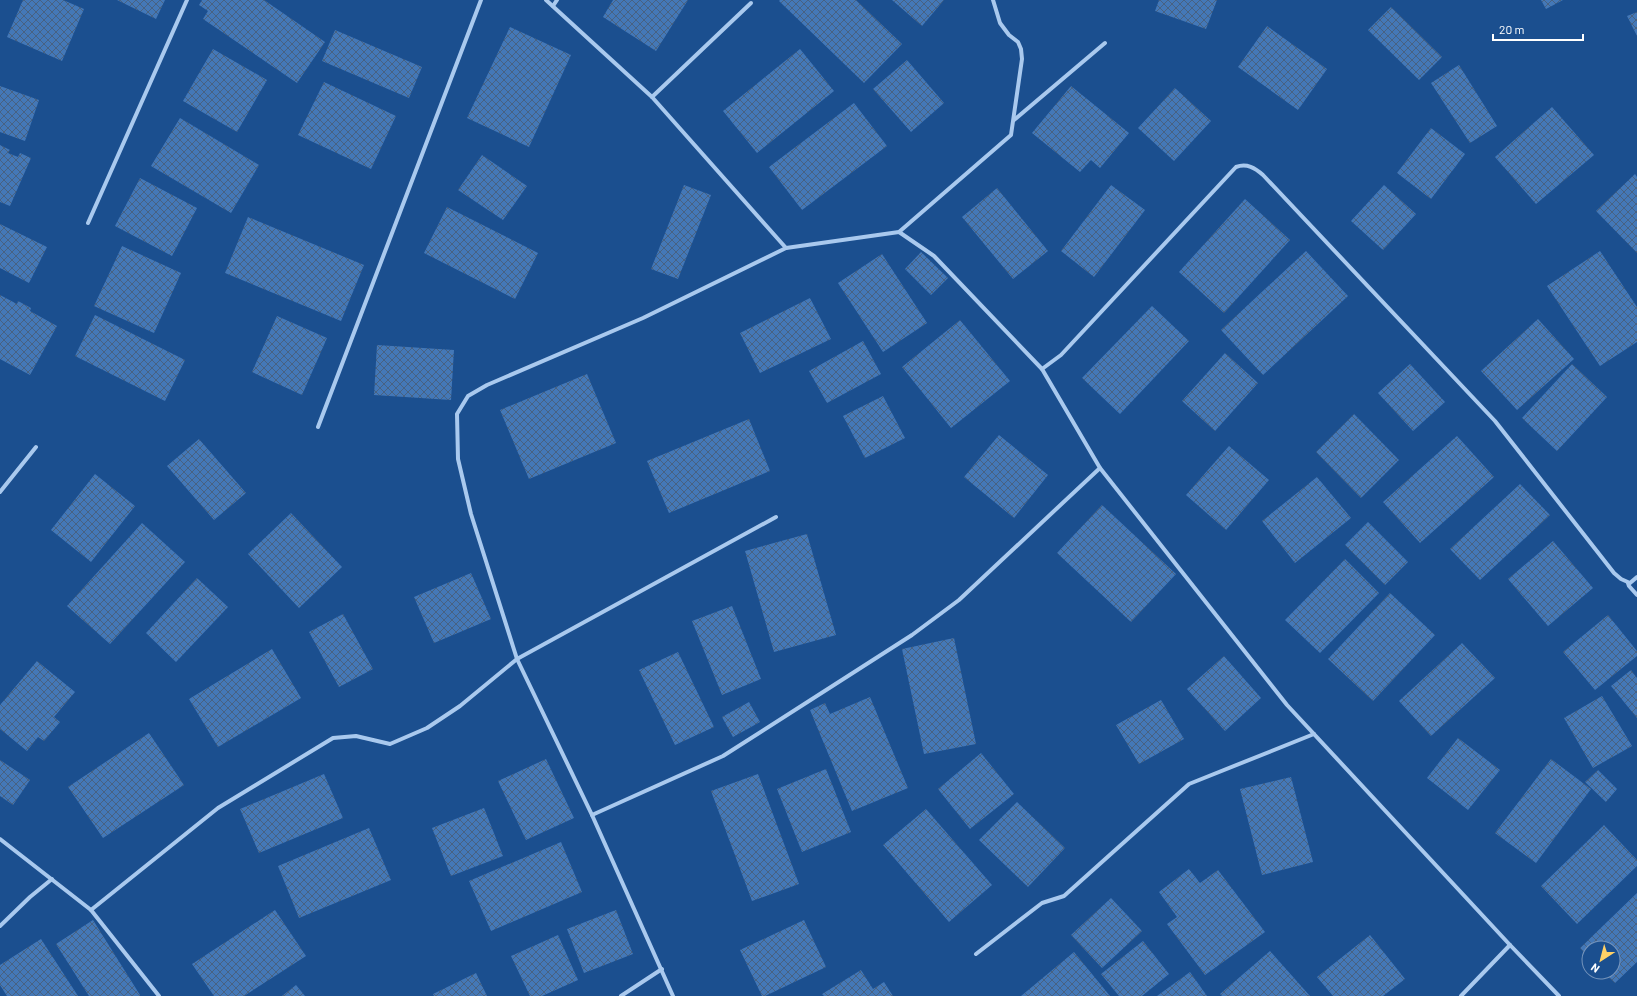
<svg xmlns="http://www.w3.org/2000/svg" width="1637" height="996" viewBox="0 0 1637 996" font-family="Barlow,sans-serif">
  <style>
    .building { fill: url(#building-cross-hatch) }
    .lines { fill: none; stroke-linecap: round; stroke-linejoin: round }
    .minor { stroke: #a9c9ee; stroke-width: 4 }
  </style>
  <defs>
    <pattern id="building-cross-hatch" width="8" height="8" patternUnits="userSpaceOnUse"><rect width="8" height="8" fill="#4478b7"/><path d="M0 0l8 8M0 8l8-8" fill="none" stroke="#486282"/></pattern>
  </defs>
  <rect width="100%" height="100%" fill="#1b4f8f"/>
  <g class="building">
    <polygon points="23,0 63,0 84,9 62,61 7,37"/>
    <polygon points="117,0 165,0 156,19"/>
    <polygon points="202,0 264,0 325,42 297,83 203,19 208,11 199,5"/>
    <polygon points="613,0 688,0 656,51 603,17"/>
    <polygon points="780,0 856,0 902,44 864,83 779,1"/>
    <polygon points="892,0 944,0 922,26"/>
    <polygon points="1159,0 1217,0 1206,29 1155,11"/>
    <polygon points="1541,0 1563,0 1546,9"/>
    <polygon points="1391,7 1442,57 1419,80 1368,30"/>
    <polygon points="1637,12 1637,36 1627,16"/>
    <polygon points="1267,26 1327,69 1298,110 1238,67"/>
    <polygon points="510,27 571,55 529,147 467,118"/>
    <polygon points="335,30 422,67 409,98 322,61"/>
    <polygon points="213,49 267,80 237,132 183,101"/>
    <polygon points="800,49 834,91 757,153 723,111"/>
    <polygon points="907,60 944,103 911,132 873,89"/>
    <polygon points="1459,65 1497,126 1470,143 1431,83"/>
    <polygon points="324,82 396,116 371,169 298,135"/>
    <polygon points="0,86 39,100 25,141 0,132"/>
    <polygon points="1071,86 1129,133 1100,168 1091,160 1080,172 1032,133"/>
    <polygon points="1175,88 1211,121 1174,161 1138,128"/>
    <polygon points="854,103 887,146 802,210 769,167"/>
    <polygon points="1552,107 1594,155 1536,204 1495,157"/>
    <polygon points="180,118 259,165 231,213 151,166"/>
    <polygon points="1431,128 1465,154 1431,199 1397,173"/>
    <polygon points="0,145 10,150 8,153 18,157 20,153 31,158 10,206 0,202"/>
    <polygon points="482,155 527,186 503,220 458,190"/>
    <polygon points="1635,174 1637,177 1637,253 1596,211"/>
    <polygon points="140,178 197,208 172,256 115,226"/>
    <polygon points="684,185 711,195 678,279 651,269"/>
    <polygon points="1111,185 1145,210 1094,277 1061,251"/>
    <polygon points="1384,185 1416,214 1383,250 1351,221"/>
    <polygon points="997,188 1048,251 1013,279 962,217"/>
    <polygon points="1245,199 1290,240 1224,313 1179,272"/>
    <polygon points="447,207 538,253 515,299 424,253"/>
    <polygon points="248,217 364,265 341,321 225,273"/>
    <polygon points="0,224 47,247 29,283 0,268"/>
    <polygon points="122,246 181,273 154,333 94,306"/>
    <polygon points="1306,251 1348,296 1263,375 1221,330"/>
    <polygon points="1600,251 1637,307 1637,342 1600,366 1547,286"/>
    <polygon points="921,252 948,278 931,295 905,269"/>
    <polygon points="882,254 927,323 883,352 838,283"/>
    <polygon points="0,295 17,304 18,301 31,308 30,311 57,326 30,375 0,359"/>
    <polygon points="810,298 831,339 760,373 740,333"/>
    <polygon points="1152,306 1189,341 1120,414 1082,378"/>
    <polygon points="95,315 185,360 165,401 75,356"/>
    <polygon points="277,316 327,338 302,395 252,372"/>
    <polygon points="1538,319 1574,359 1517,410 1481,371"/>
    <polygon points="960,320 1010,381 951,428 902,367"/>
    <polygon points="863,341 881,374 827,403 809,371"/>
    <polygon points="377,345 454,350 451,400 374,395"/>
    <polygon points="1225,353 1258,383 1215,431 1182,401"/>
    <polygon points="1410,364 1445,402 1413,431 1378,393"/>
    <polygon points="1572,364 1607,397 1557,451 1522,418"/>
    <polygon points="587,374 616,443 529,479 500,410"/>
    <polygon points="883,396 905,438 865,458 843,416"/>
    <polygon points="1354,414 1399,460 1361,498 1316,452"/>
    <polygon points="749,419 770,471 669,513 647,461"/>
    <polygon points="999,435 1048,475 1014,518 964,477"/>
    <polygon points="1457,436 1494,477 1420,543 1383,502"/>
    <polygon points="199,439 246,493 214,520 167,466"/>
    <polygon points="1229,446 1269,480 1226,530 1186,495"/>
    <polygon points="95,474 135,506 91,562 51,530"/>
    <polygon points="1317,477 1351,518 1295,563 1262,521"/>
    <polygon points="1520,484 1550,515 1480,580 1450,549"/>
    <polygon points="1102,505 1176,574 1131,622 1057,553"/>
    <polygon points="291,513 342,567 299,608 248,554"/>
    <polygon points="1368,522 1408,562 1385,585 1345,545"/>
    <polygon points="142,523 185,562 110,644 67,606"/>
    <polygon points="807,534 836,635 774,652 745,551"/>
    <polygon points="1553,541 1593,588 1548,626 1508,579"/>
    <polygon points="1345,559 1379,593 1320,653 1285,620"/>
    <polygon points="471,573 491,619 434,643 414,597"/>
    <polygon points="197,578 228,607 176,662 146,633"/>
    <polygon points="1390,593 1435,635 1373,701 1328,659"/>
    <polygon points="732,606 761,679 722,695 692,621"/>
    <polygon points="343,614 373,669 339,687 309,632"/>
    <polygon points="1608,615 1637,651 1637,656 1595,690 1563,652"/>
    <polygon points="954,638 976,744 924,754 902,649"/>
    <polygon points="1462,643 1495,678 1431,736 1399,701"/>
    <polygon points="272,649 301,698 218,747 189,699"/>
    <polygon points="678,652 714,727 675,745 639,670"/>
    <polygon points="1224,656 1261,698 1225,731 1187,689"/>
    <polygon points="37,661 75,692 54,717 60,722 44,741 38,737 27,751 0,729 0,705"/>
    <polygon points="1631,670 1637,678 1637,718 1611,686"/>
    <polygon points="1602,696 1632,746 1593,768 1564,718"/>
    <polygon points="870,697 908,788 852,811 810,710 825,703 830,714"/>
    <polygon points="1161,700 1184,739 1139,764 1116,725"/>
    <polygon points="749,702 760,722 733,737 722,717"/>
    <polygon points="149,733 184,785 103,838 68,787"/>
    <polygon points="1458,738 1500,770 1468,810 1427,778"/>
    <polygon points="981,753 1014,794 970,829 938,789"/>
    <polygon points="546,759 574,818 526,840 498,781"/>
    <polygon points="1551,759 1591,789 1536,863 1495,833"/>
    <polygon points="0,760 30,780 13,805 0,796"/>
    <polygon points="826,769 851,832 802,852 777,789"/>
    <polygon points="1598,770 1617,789 1606,802 1585,782"/>
    <polygon points="324,774 343,818 259,853 240,809"/>
    <polygon points="758,774 799,884 752,901 711,791"/>
    <polygon points="1291,777 1313,862 1262,875 1240,789"/>
    <polygon points="1017,802 1065,848 1028,887 979,840"/>
    <polygon points="484,808 503,856 451,876 432,828"/>
    <polygon points="926,809 992,885 949,922 883,845"/>
    <polygon points="1604,825 1637,860 1637,866 1577,924 1541,886"/>
    <polygon points="369,828 391,880 299,918 278,866"/>
    <polygon points="561,842 582,892 491,931 469,881"/>
    <polygon points="1189,869 1200,883 1218,870 1265,932 1205,975 1167,924 1177,917 1159,892"/>
    <polygon points="1637,893 1637,962 1615,983 1603,972 1613,972 1613,948 1589,948 1589,958 1580,948"/>
    <polygon points="1111,898 1142,931 1102,968 1071,935"/>
    <polygon points="275,910 306,956 244,996 214,996 192,964"/>
    <polygon points="616,910 633,954 584,973 567,929"/>
    <polygon points="93,920 140,995 140,996 89,996 56,944"/>
    <polygon points="804,920 826,967 765,996 762,996 740,950"/>
    <polygon points="558,935 578,980 542,996 530,996 511,956"/>
    <polygon points="1370,935 1405,979 1383,996 1333,996 1317,977"/>
    <polygon points="41,939 78,996 7,996 0,985 0,965"/>
    <polygon points="1143,941 1169,974 1142,996 1119,996 1101,974"/>
    <polygon points="1270,951 1310,996 1222,996 1220,994"/>
    <polygon points="1074,952 1110,996 1021,996"/>
    <polygon points="861,970 873,989 884,982 893,996 824,996 822,994"/>
    <polygon points="1190,972 1207,996 1157,996"/>
    <polygon points="476,973 487,996 434,996 433,994"/>
    <polygon points="296,985 305,996 282,996"/>
  </g>
  <g class="lines">
    <g class="minor">
      <polyline points="546,0 652,97 786,248"/>
      <polyline points="553,6 557,0"/>
      <polyline points="652,97 751,3"/>
      <polyline points="1014,120 1105,43"/>
      <polyline points="88,223 187,0"/>
      <polyline points="899,232 934,256 1042,369 1100,468 1287,705 1510,945 1559,996"/>
      <path d="M1042,369L1061,355L1236,167C1247,163 1255,168 1263,175L1495,421L1614,573L1621,579L1630,583L1637,577"/>
      <polyline points="318,427 481,0"/>
      <polyline points="0,492 36,447"/>
      <polyline points="1628,583 1629,586 1637,595"/>
      <polyline points="592,815 723,756 912,635 959,600 1100,468"/>
      <polyline points="0,839 91,910 159,996"/>
      <polyline points="91,910 218,808 333,738 356,736 390,744 427,728 460,706 517,659 776,517"/>
      <polyline points="0,926 30,897 52,879"/>
      <polyline points="976,954 1042,903 1064,896 1189,784 1314,734"/>
      <polyline points="621,996 662,969"/>
      <polyline points="673,996 592,815 517,659 471,514 458,459 457,414 468,396 487,385 643,318 786,248 899,232 1011,135 1022,59 1021,49 1018,42 1009,35 1000,23 993,0"/>
      <polyline points="1461,996 1510,945"/>
    </g>
  </g>
  <g transform="translate(1601 960) rotate(216)"><circle r="19" fill="#1b4f8f" stroke="#7695bc"/>
  <path d="M0-3L7 15L0 10L-7 15Z" fill="#ffd166"/>
  <text y="-6" font-size="11" font-weight="bold" text-anchor="middle" fill="#ffffff">N</text>
  </g>
  <path d="M1493 34v6h90v-6" fill="none" stroke="#ffffff" stroke-width="2"/>
  <text x="1499" y="34" font-size="12" fill="#ffffff" stroke="#1b4f8f" stroke-width="3" paint-order="stroke">20 m</text>
</svg>
